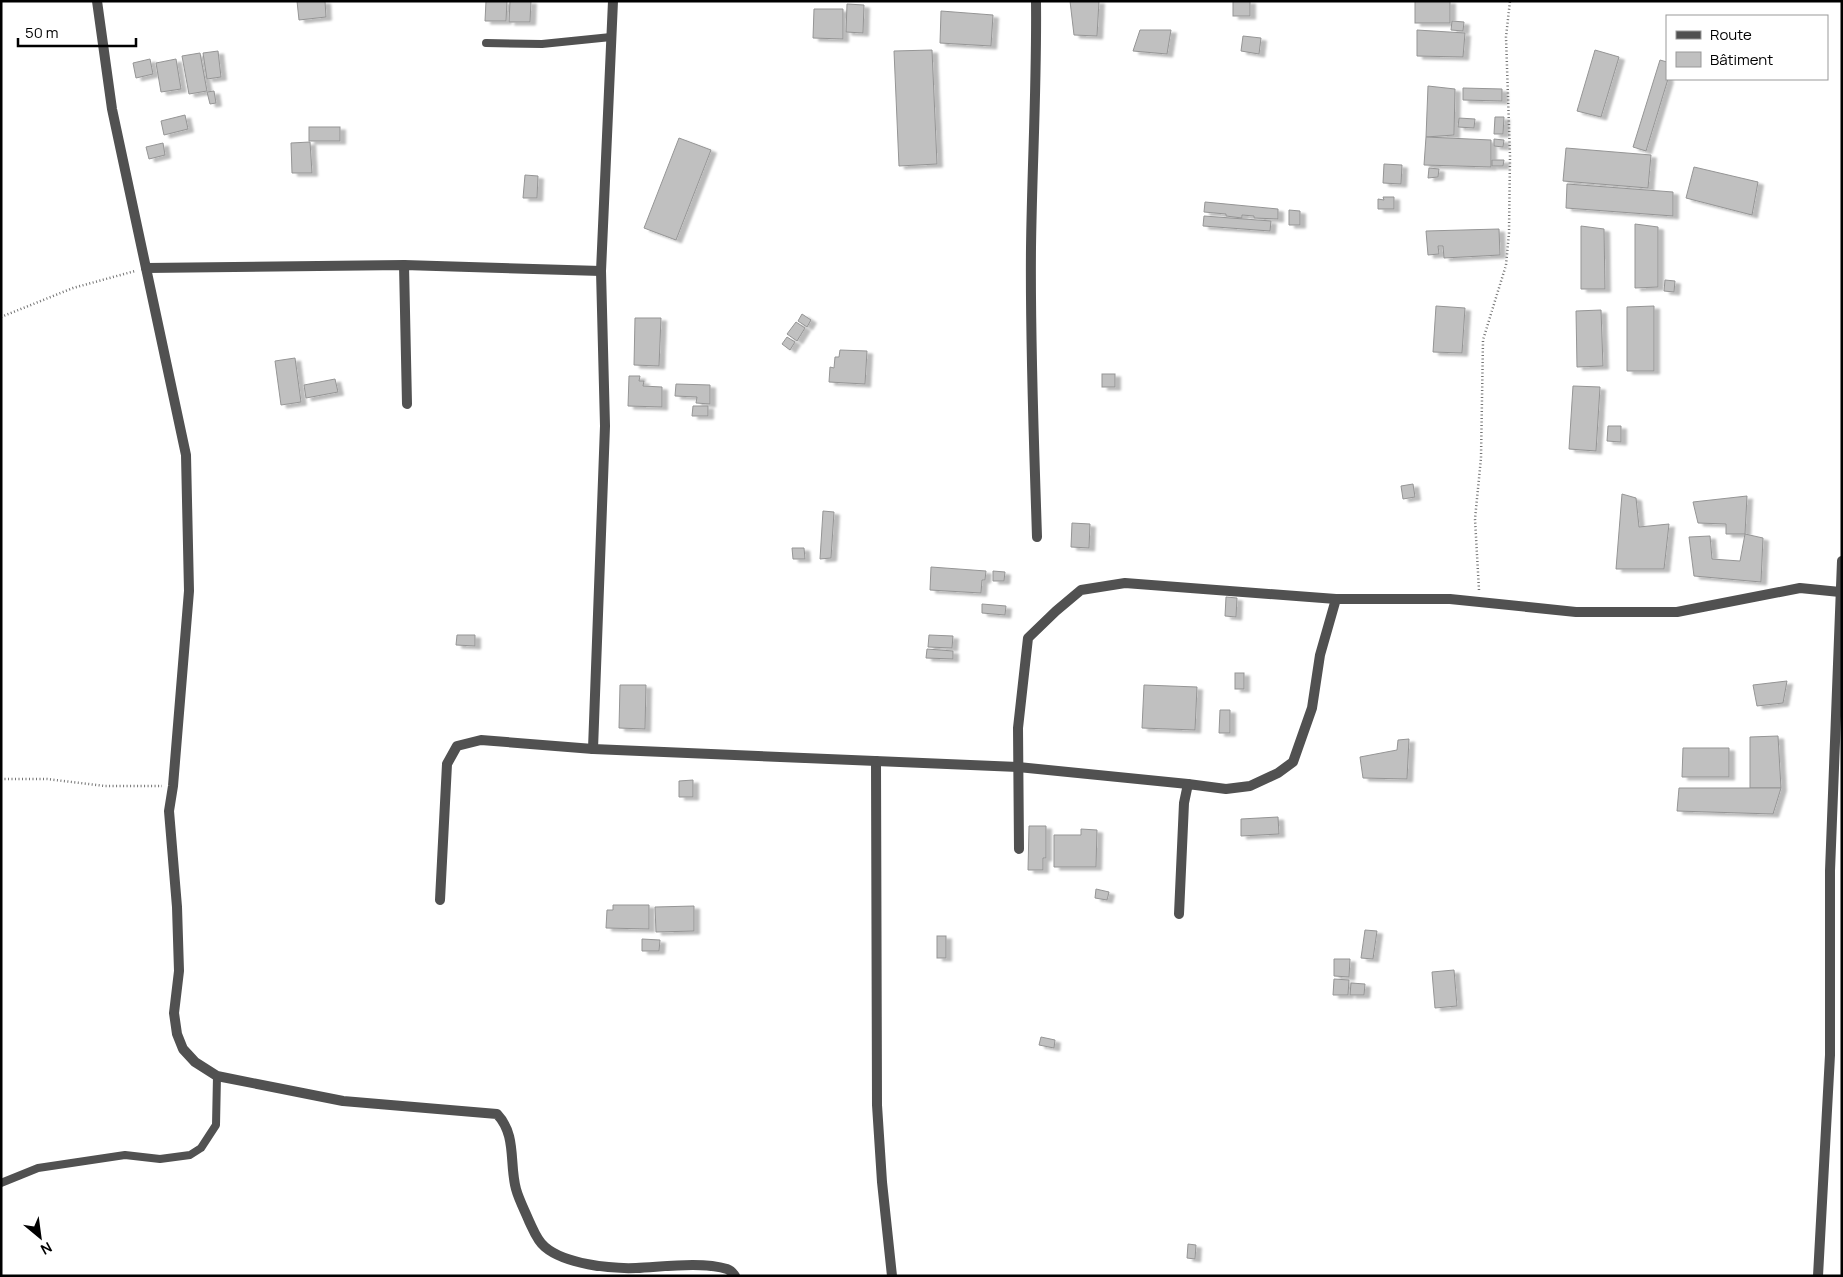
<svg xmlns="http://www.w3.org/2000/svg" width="1843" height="1277" viewBox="0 0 1843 1277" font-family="Manrope,sans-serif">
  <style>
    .building { fill: #c0c0c0; stroke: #959595; filter: url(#shadow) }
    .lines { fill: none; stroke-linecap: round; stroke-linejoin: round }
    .path { stroke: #737373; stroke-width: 2.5; stroke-dasharray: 1 2.5; stroke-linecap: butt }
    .lane { stroke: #515151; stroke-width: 8 }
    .street { stroke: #515151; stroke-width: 10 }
  </style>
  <defs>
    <filter id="shadow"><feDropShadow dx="5.5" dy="3" stdDeviation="1" flood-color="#0004"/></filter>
  </defs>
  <rect width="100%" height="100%" fill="#fff"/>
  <g class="building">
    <polygon points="297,1 325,1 326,17 299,20"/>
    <polygon points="486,1 507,1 506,21 485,21"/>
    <polygon points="510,1 531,1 530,22 509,22"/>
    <polygon points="1070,1 1099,1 1097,36 1074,35"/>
    <rect x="1233" y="1" width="17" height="15"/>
    <rect x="1415" y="1" width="35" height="22"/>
    <polygon points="847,4 864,5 863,33 846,32"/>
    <polygon points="814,9 843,9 843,39 813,38"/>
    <polygon points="941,11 993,15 991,46 940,43"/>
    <polygon points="1452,21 1464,22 1463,31 1451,30"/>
    <polygon points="1140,30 1171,30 1167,54 1133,51"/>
    <polygon points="1417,30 1465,33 1463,57 1417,56"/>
    <polygon points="1243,36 1261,38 1259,54 1241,51"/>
    <polygon points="932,50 937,164 899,166 894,51"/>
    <polygon points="1595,50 1619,57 1601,117 1577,111"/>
    <polygon points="218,51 221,77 207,79 203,53"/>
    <polygon points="200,53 207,91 189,94 182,56"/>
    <polygon points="150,59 153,74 136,78 133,63"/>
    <polygon points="176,59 181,89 161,92 156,63"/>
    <polygon points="1660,60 1667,62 1667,79 1668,79 1646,151 1633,147"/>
    <polygon points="1428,86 1455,89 1454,135 1426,137"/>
    <polygon points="1463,88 1502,89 1502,101 1463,100"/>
    <polygon points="214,91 216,103 210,104 207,92"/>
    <polygon points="185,115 188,129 164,135 161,121"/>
    <polygon points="1495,117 1504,117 1503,134 1494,134"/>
    <polygon points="1459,118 1475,119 1474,128 1458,127"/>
    <rect x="309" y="127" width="31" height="14"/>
    <polygon points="1426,137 1491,140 1491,167 1424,165"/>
    <polygon points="679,138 711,150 676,240 644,228"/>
    <polygon points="1494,139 1504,140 1503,147 1494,146"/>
    <polygon points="310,142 312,173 292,173 291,143"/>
    <polygon points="163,143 165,155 149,159 146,147"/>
    <polygon points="1566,148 1651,155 1648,188 1563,181"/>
    <polygon points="1492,160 1504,160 1503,166 1492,166"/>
    <polygon points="1384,164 1402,165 1401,184 1383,183"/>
    <polygon points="1694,167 1758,182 1752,215 1686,198"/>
    <polygon points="1429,168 1439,169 1438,177 1428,178"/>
    <polygon points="525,175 538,176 537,198 523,198"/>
    <polygon points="1567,184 1673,192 1673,216 1566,208"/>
    <polygon points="1383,197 1394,197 1394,209 1378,209 1378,199 1384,200"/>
    <polygon points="1205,202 1278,209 1278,219 1254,218 1254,216 1242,215 1242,218 1226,216 1226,214 1204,212"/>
    <polygon points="1289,210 1300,211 1300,225 1289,225"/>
    <polygon points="1204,216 1271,221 1270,231 1203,226"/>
    <polygon points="1635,224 1658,227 1658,287 1635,288"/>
    <polygon points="1581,226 1604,229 1605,289 1581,289"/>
    <polygon points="1499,229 1500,255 1444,258 1443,246 1438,246 1439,254 1428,255 1426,231"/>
    <polygon points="1665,280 1675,281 1674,292 1664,291"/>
    <polygon points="1436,306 1465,308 1462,353 1433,352"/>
    <polygon points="1654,306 1654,371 1627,371 1627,307"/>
    <polygon points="1601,310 1603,366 1577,367 1576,311"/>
    <polygon points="802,314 811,320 807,327 798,321"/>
    <polygon points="635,318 661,318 659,366 634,365"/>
    <polygon points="796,322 805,328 797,341 787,334"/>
    <polygon points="787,337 795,342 790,350 782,344"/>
    <polygon points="840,350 867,351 865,384 829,382 830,367 834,368 835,357 839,357"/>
    <polygon points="295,358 301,402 281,405 275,361"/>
    <rect x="1102" y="374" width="13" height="13"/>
    <polygon points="629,376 640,376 639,381 644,381 643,386 662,387 662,407 628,406"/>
    <polygon points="335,379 338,392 306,398 304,385"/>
    <polygon points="676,384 710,385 710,404 696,403 697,397 675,396"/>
    <polygon points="1573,386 1600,387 1596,451 1569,449"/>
    <polygon points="693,406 708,406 708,416 692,416"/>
    <polygon points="1608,426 1621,426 1621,442 1607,441"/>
    <polygon points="1413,484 1415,497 1403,499 1401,486"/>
    <polygon points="1622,494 1636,498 1639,527 1669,524 1664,569 1616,569"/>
    <polygon points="1747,496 1745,534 1726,534 1726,524 1698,523 1693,502"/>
    <polygon points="823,511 834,512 831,558 820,559"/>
    <polygon points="1072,523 1090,524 1089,548 1071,547"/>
    <polygon points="1745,534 1763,538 1761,582 1694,576 1689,537 1710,536 1712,559 1740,561"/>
    <polygon points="792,548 804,548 805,559 793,559"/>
    <polygon points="931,567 986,571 985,580 982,580 981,593 930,590"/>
    <polygon points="993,571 1005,572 1004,581 993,581"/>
    <polygon points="1226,597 1237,598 1236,617 1225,616"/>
    <polygon points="982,604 1006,606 1005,615 982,613"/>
    <polygon points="457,635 475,635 475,646 456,645"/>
    <polygon points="929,635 953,636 952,648 928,647"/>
    <polygon points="927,649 953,651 953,659 926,658"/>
    <rect x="1235" y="673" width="9" height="16"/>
    <polygon points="1787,681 1783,703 1757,706 1753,685"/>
    <polygon points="620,685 646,685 645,729 619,728"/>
    <polygon points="1144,685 1197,687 1195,730 1142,728"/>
    <polygon points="1220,710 1230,710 1230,733 1219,733"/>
    <polygon points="1778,736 1781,788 1750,788 1750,737"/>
    <polygon points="1409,739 1407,779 1363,778 1360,757 1397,750 1398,740"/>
    <polygon points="1683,748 1729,748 1729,777 1682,777"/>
    <polygon points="693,780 693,797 679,797 679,781"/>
    <polygon points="1679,788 1781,788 1773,814 1677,811"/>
    <polygon points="1278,817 1279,834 1241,836 1241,819"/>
    <polygon points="1029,826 1046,826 1046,858 1043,858 1043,870 1028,870"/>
    <polygon points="1081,829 1097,830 1096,867 1054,867 1054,835 1081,835"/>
    <polygon points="1096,889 1109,892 1107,900 1095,898"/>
    <polygon points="613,905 649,905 649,929 606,928 607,910 613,910"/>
    <polygon points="694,906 694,931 656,932 655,907"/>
    <polygon points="1365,930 1377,931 1373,959 1361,958"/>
    <rect x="937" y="936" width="9" height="22"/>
    <polygon points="642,939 660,940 659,951 642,951"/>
    <polygon points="1334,959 1350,959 1349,977 1334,976"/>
    <polygon points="1454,970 1457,1006 1435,1008 1432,972"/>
    <polygon points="1334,979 1349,980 1348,995 1333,995"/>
    <polygon points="1351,983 1365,984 1364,995 1350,995"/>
    <polygon points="1041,1037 1055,1040 1054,1048 1039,1045"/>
    <polygon points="1188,1244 1196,1245 1195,1259 1187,1258"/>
  </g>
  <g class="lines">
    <g class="path">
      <polyline points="1,317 73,288 135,271"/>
      <polyline points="1479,590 1475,519 1481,458 1483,340 1506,265 1509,233 1510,156 1506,37 1510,1"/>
      <polyline points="1,779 47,779 105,786 162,786"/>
    </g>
    <g class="lane">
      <polyline points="486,43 542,44 611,37"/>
      <polyline points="1,1183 38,1168 125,1155 160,1159 190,1155 201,1148 216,1125 217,1076"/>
    </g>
    <g class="street">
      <path d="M97,1L112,109L186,455L189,591L173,786L169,811L177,907L179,971L174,1013L177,1034L183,1049L195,1062L217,1076L343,1101L497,1114C517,1135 509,1163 516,1189C519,1200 525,1211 529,1221C533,1229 537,1241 545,1247C565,1264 610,1269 636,1268C662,1267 701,1261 727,1269C730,1270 733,1273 735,1276"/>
      <path d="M1036,1C1037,84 1032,166 1031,248C1030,345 1034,441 1037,537"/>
      <polyline points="404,265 407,404"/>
      <polyline points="146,268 404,265 601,271"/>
      <polyline points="593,749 605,426 601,271 613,1"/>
      <polyline points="876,761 877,1105 882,1182 892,1276"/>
      <polyline points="1019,849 1018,728 1028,638 1056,611 1081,590 1125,583 1336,599"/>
      <polyline points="440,900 447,764 457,746 481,740 593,749 1018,767 1188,784"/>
      <polyline points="1179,914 1184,803 1188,784 1226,789 1250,786 1278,773 1293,762 1312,708 1320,655 1336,599 1450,599 1576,612 1677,612 1800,588 1840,592"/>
      <polyline points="1818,1276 1830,1055 1830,871 1842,561"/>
    </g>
  </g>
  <rect width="1843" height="1277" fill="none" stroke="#000000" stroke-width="5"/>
  <rect x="1666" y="15" width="162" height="65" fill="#ffffff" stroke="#999999"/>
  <rect x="1676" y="31" width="25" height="8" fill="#515151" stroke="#999999"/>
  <text x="1710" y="40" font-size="15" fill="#000000">Route</text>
  <rect x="1676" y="52" width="25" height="15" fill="#c0c0c0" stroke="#999999"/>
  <text x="1710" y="65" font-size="15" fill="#000000">Bâtiment</text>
  <g transform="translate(40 1237) rotate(151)" stroke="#ffffff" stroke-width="4" paint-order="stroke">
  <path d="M0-4L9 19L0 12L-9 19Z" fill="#000000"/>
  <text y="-8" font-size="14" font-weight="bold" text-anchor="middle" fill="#000000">N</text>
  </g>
  <path d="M18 38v8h118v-8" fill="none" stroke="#000000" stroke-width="2.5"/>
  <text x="25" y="38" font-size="15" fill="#000000" stroke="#ffffff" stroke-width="4" paint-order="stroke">50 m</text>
</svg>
